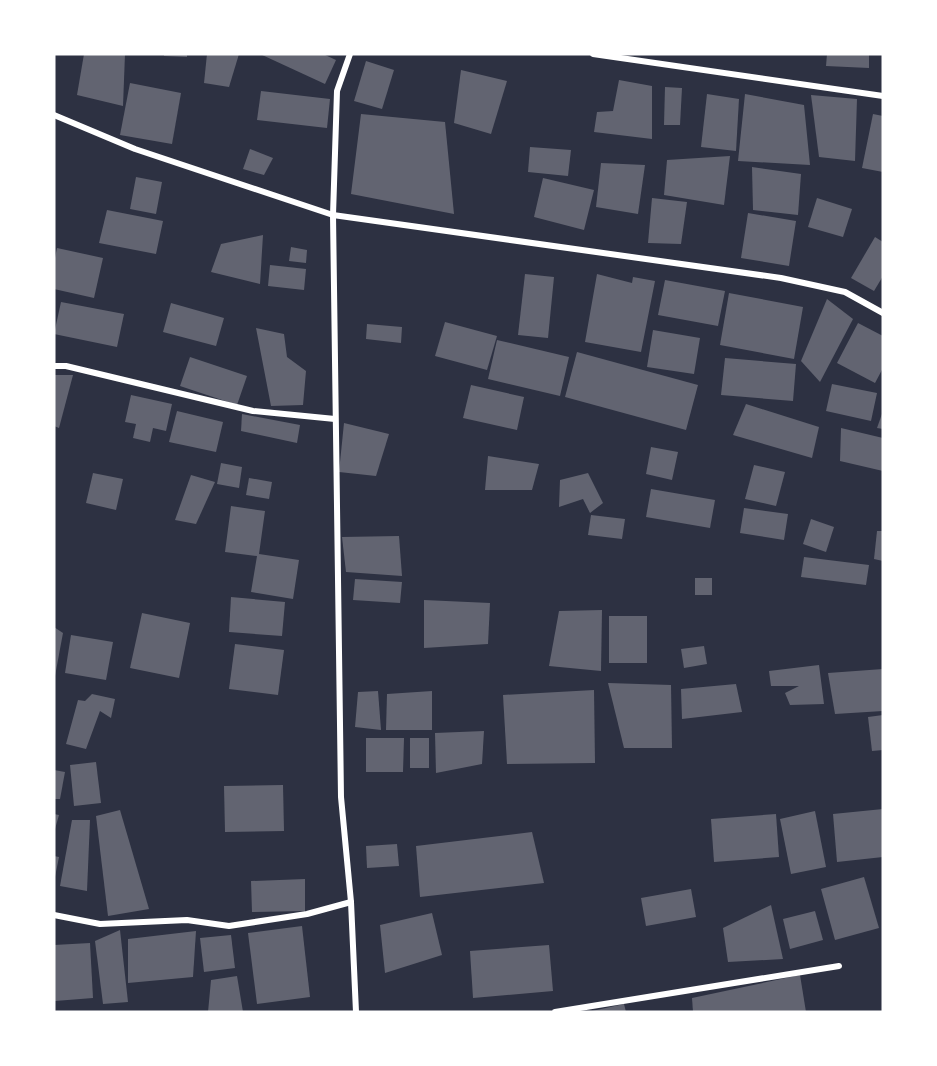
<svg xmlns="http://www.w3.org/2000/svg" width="937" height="1066" viewBox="0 0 937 1066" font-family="Georgia,serif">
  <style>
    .building { fill: #626471 }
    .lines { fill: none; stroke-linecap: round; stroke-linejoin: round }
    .minor { stroke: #fff; stroke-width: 6 }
  </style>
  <rect width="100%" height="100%" fill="#2d3142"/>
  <g class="building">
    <polygon points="84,54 125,54 123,106 77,95"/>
    <polygon points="164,54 187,54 187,57 164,56"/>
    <polygon points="207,54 239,54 229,87 204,83"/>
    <polygon points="260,54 323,54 336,60 325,84"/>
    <polygon points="827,54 869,54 869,68 826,66"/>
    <polygon points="366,61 394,70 382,109 354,101"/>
    <polygon points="461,70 507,81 491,134 454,123"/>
    <polygon points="619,80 652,86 652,139 594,132 597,112 613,111"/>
    <polygon points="130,83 181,93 172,144 120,135"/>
    <polygon points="665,87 682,88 680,125 664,125"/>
    <polygon points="261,91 330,99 327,128 257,120"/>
    <polygon points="707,94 739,99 736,151 701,147"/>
    <polygon points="745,94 804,105 810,165 738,161"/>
    <polygon points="811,95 857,99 855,161 819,157"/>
    <polygon points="361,114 445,122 454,214 351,194"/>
    <polygon points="873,114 883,116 883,172 862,168"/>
    <polygon points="530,147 571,150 568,176 528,172"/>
    <polygon points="250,149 273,158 264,175 243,169"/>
    <polygon points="730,156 724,205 664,195 667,160"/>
    <polygon points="601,163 645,165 638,214 596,207"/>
    <polygon points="752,167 801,174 798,215 753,210"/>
    <polygon points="136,177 162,182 156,214 130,209"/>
    <polygon points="543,178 594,190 584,230 534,217"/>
    <polygon points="652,198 687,202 681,244 648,243"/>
    <polygon points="817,198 852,209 843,237 808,227"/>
    <polygon points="107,210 163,221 156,254 99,243"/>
    <polygon points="748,213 796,221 789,266 741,258"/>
    <polygon points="263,235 260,284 211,272 221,244"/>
    <polygon points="875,237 883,242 883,276 874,291 851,278"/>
    <polygon points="291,247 307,250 306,263 289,261"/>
    <polygon points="57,248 103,258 94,298 54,289 54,263"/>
    <polygon points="270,265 306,269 304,290 268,286"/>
    <polygon points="525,274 554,277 548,338 518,335"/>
    <polygon points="597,274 632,283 633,277 655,281 641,352 585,342"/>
    <polygon points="665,280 725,291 718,326 658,315"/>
    <polygon points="729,293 803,307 794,359 720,345"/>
    <polygon points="827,299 853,319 820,382 801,361"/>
    <polygon points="61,302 124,314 117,347 54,334"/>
    <polygon points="171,303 224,318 216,346 163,332"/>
    <polygon points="445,322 497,336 487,370 435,356"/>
    <polygon points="858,323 883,336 883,368 875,383 837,363"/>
    <polygon points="367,324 402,327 401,343 366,339"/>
    <polygon points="256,328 284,334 287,357 306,371 303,405 271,406"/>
    <polygon points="653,330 700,338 694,374 647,367"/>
    <polygon points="497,340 569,357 560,396 488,379"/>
    <polygon points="577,352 698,385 686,430 565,397"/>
    <polygon points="190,357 247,376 237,405 180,386"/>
    <polygon points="725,358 796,364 793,401 721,395"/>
    <polygon points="54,375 73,375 59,428 54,426"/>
    <polygon points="832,384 877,393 871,421 826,411"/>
    <polygon points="471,385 524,397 517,430 463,418"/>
    <polygon points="131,395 172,404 166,431 153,428 150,442 133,438 136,424 125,422"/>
    <polygon points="746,404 819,427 812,458 733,435"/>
    <polygon points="177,411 223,422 216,452 169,442"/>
    <polygon points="883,411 883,429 877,428"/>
    <polygon points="242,414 300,425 297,443 241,431"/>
    <polygon points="344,423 389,434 376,476 339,472"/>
    <polygon points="841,428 883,438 883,471 840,461"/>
    <polygon points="651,447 678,452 672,480 646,474"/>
    <polygon points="488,456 539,464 532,490 485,490"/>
    <polygon points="221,463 242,467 239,488 217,484"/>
    <polygon points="754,465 785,472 776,506 745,499"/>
    <polygon points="93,473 123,479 116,510 86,503"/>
    <polygon points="588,473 603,503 590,513 583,499 559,507 560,480"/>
    <polygon points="191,475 215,482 196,524 175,520"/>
    <polygon points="249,478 272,482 269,499 246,495"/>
    <polygon points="651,489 715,500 710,528 646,517"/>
    <polygon points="231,506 265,511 259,554 299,560 293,599 251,592 257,556 225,552"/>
    <polygon points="744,508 788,514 784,540 740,533"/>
    <polygon points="591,515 625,519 622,539 588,535"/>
    <polygon points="811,519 834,527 826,552 803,544"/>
    <polygon points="877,531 883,531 883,561 874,559"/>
    <polygon points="399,536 402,576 346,572 342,537"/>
    <polygon points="804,557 869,565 866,585 801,577"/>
    <rect x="695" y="578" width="17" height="17"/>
    <polygon points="355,579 402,582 400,603 353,600"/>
    <polygon points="231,597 285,602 282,636 229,632"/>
    <polygon points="424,600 490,603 488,644 424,648"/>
    <polygon points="602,610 601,671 549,666 559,611"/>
    <polygon points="142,613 190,623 179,678 130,668"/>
    <rect x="609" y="616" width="38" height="47"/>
    <polygon points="54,627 63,633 55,676 54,676"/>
    <polygon points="71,635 113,642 106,680 65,673"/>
    <polygon points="235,644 284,650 278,695 229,689"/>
    <polygon points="704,646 707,664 684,668 681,649"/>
    <polygon points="819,665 824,704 790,705 785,693 799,686 771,686 769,671"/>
    <polygon points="883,669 883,711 835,714 828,673"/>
    <polygon points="608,683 671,685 672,748 624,748"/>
    <polygon points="736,684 742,712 682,719 681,689"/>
    <polygon points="594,690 595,763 507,764 503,695"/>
    <polygon points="378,691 381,730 355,727 358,692"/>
    <polygon points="432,691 432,730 386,730 387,694"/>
    <polygon points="92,694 115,699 111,718 100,711 86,749 66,744 78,700 85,701"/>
    <polygon points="883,715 883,750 872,751 868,717"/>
    <polygon points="484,731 482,764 436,773 435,733"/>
    <polygon points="366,738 404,738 403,772 366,772"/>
    <rect x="410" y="738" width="19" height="30"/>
    <polygon points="96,762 101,803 74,806 70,765"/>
    <polygon points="54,770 65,772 60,799 54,799"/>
    <polygon points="283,785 284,831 225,832 224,786"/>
    <polygon points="883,809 883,857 837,862 833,814"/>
    <polygon points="120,810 149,909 108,916 96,816"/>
    <polygon points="815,811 826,867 791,874 780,819"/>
    <polygon points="54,814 59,815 55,829 54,829"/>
    <polygon points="776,814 779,857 714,862 711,819"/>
    <polygon points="72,820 90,820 87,891 60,886"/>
    <polygon points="532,832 544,883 420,897 416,846"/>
    <polygon points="397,844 399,866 367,868 366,846"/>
    <polygon points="54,856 59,857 55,877 54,877"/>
    <polygon points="864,877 879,928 835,940 821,889"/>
    <polygon points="305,879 305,911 252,912 251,881"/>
    <polygon points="691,889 696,917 646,926 641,898"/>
    <polygon points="771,905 783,959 728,962 723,928"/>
    <polygon points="815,911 823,940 790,949 783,919"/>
    <polygon points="432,913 442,955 385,973 380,925"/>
    <polygon points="302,926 310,997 257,1004 248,933"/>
    <polygon points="120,930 128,1002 103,1004 95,941"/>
    <polygon points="196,931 193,977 128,983 128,939"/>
    <polygon points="231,935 235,968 204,972 200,938"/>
    <polygon points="90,943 93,998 55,1001 54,945"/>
    <polygon points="549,945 553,991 473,998 470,951"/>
    <polygon points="800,975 806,1012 693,1012 692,998"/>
    <polygon points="237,976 243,1012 208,1012 211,980"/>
    <polygon points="624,1004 626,1012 592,1012 592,1011"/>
  </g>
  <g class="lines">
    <g class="minor">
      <polyline points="350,54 337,91 333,215 341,797 351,902 356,1012"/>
      <polyline points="593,54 883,96"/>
      <polyline points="54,115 135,149 333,215 781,278 845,292 883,313"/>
      <polyline points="54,366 66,366 253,411 335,419"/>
      <polyline points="54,915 100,924 187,920 229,926 307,914 351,902"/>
      <polyline points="555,1012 839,966"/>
    </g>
  </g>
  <rect width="937" height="1066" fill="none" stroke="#ffffff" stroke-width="111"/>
</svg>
